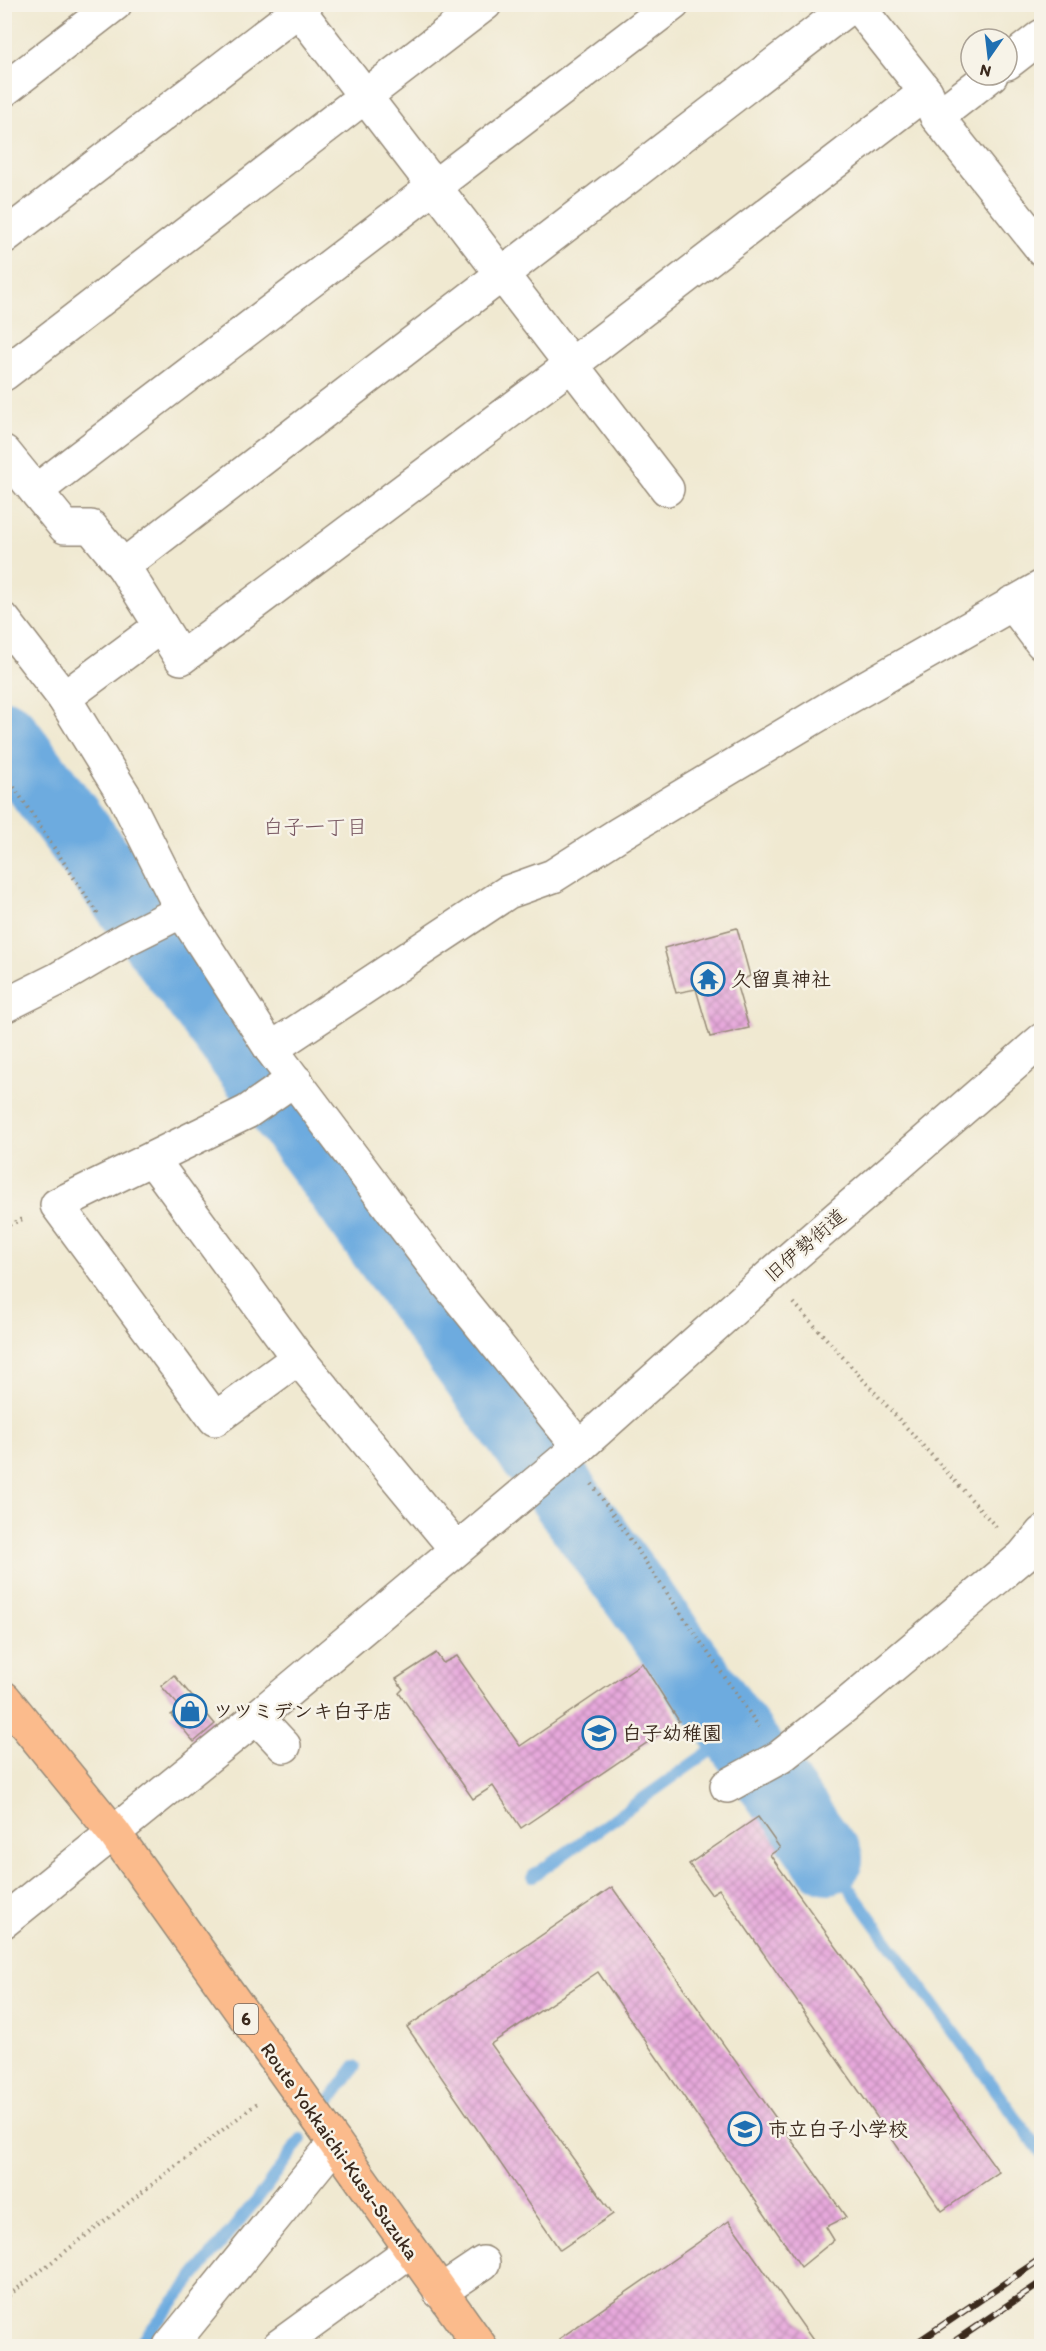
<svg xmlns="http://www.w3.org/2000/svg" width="1046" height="2351" viewBox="0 0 1046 2351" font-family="Itim,'Klee One',sans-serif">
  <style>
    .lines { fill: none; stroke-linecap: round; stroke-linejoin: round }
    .stream { stroke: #6dabdf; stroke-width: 12 }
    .river { stroke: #6dabdf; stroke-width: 70 }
    .building { fill: url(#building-cross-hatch) }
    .minor-casing { stroke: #968a78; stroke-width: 36 }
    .major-casing { stroke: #968a78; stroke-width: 36 }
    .path { stroke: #968a78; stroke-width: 4; stroke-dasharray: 1.5 4.5; stroke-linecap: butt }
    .minor { stroke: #fff; stroke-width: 33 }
    .major { stroke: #fbbb8c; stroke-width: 33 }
    .rail-casing { stroke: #3b2a1e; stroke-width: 7 }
    .rail { stroke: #f7f3e8; stroke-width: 4.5; stroke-dasharray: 14; stroke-linecap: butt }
    .labels { text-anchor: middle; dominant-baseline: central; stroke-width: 5; stroke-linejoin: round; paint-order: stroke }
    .shield { fill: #f7f3e8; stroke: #73665b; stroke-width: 1.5 }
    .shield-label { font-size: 18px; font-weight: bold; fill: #3b2a1e }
    .poi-label { font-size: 20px; font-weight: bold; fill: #3b2a1e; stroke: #f7f3e8; text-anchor: start }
    .street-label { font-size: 20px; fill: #3b2a1e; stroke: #f7f3e8 }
    .neighbourhood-label { font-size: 21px; fill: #775660; stroke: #f7f3e8 }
  </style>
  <defs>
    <pattern id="building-cross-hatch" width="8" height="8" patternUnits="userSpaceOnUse" patternTransform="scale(1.5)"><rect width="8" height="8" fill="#e7a9dc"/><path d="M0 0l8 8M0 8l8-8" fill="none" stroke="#bc8ab2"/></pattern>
  </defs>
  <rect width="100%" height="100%" fill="#f7f3e8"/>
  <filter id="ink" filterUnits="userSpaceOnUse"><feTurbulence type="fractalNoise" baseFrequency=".0167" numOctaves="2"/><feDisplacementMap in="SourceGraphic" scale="12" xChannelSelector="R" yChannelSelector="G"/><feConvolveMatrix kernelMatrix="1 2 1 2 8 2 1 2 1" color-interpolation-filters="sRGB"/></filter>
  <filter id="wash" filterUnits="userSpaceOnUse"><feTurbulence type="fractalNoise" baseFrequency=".008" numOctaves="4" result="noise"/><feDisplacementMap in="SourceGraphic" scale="24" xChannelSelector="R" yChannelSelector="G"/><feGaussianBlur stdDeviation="1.35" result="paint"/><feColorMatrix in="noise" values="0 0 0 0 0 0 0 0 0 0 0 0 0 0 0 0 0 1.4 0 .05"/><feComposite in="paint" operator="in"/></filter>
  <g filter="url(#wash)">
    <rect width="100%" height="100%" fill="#f0e9d1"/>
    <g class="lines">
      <g class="stream">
        <polyline points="828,1859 1042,2154"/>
        <polyline points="533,1876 737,1732"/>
        <polyline points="328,2103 355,2066"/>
        <polyline points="138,2346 265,2189 301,2139"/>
      </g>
      <polyline class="river" points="4,735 313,1149 828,1859"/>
    </g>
    <g id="blocks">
      <g class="building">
        <polygon points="737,928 750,976 736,983 749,1028 710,1037 696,989 676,993 664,948"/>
        <polygon points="436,1653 443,1663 457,1656 520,1746 642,1663 679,1721 521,1828 493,1786 473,1799 399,1693 403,1689 396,1679"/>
        <polygon points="174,1675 215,1724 194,1742 171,1715 181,1708 161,1686"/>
        <polygon points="758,1817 780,1848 770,1855 999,2172 942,2211 719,1889 711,1894 689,1864"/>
        <polygon points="612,1887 846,2217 826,2227 834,2240 801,2267 598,1972 491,2044 613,2214 560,2250 407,2027"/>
        <polygon points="729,2221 817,2346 564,2346 559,2339"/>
      </g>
    </g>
  </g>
  <g filter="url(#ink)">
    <use href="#blocks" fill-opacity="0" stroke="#968a78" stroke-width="1.5"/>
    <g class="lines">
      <g class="minor-casing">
        <g id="minor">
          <polyline points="294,4 667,489"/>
          <polyline points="856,4 926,92 937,117 1042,249"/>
          <polyline points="1007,63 1042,36"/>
          <polyline points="4,90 115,4"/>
          <polyline points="937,117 991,75"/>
          <polyline points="4,237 306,4"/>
          <polyline points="4,374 485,4"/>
          <polyline points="4,452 65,527 91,527 123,566 181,658 571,365 926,92"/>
          <polyline points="36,491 673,4"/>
          <polyline points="123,566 853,4"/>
          <polyline points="1012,603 1042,643"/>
          <polyline points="4,620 64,698 125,797 182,911 271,1049 444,1279 579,1447"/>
          <polyline points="64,698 161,626"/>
          <polyline points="4,1006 58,979 126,939 182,911"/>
          <polyline points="271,1049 508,892 553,876 619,834 833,706 1042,587"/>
          <polyline points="297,1082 286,1085 247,1112 57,1205 215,1419 298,1358"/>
          <polyline points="152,1159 298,1358 456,1549"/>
          <polyline points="257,1717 284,1746"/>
          <polyline points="727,1786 780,1757 846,1705 1023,1556 1042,1533"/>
          <polyline points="4,1921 257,1717 579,1447 770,1276 1042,1040"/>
          <polyline points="440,2292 483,2263"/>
          <polyline points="170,2346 335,2143"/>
          <polyline points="279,2346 411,2250"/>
        </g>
      </g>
      <g class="major-casing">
        <polyline id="major" points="4,1698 114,1833 480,2346"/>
      </g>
      <g class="path">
        <polyline points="4,772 98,914"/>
        <polyline points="4,1227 23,1219"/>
        <polyline points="794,1303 998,1529"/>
        <polyline points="592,1484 759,1727"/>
        <polyline points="4,2299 260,2101"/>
      </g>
      <use href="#minor" class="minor"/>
      <use href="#major" class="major"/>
      <g class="rail-casing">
        <g id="rail">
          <polyline points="912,2346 1042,2258"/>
          <polyline points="948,2346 1042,2282"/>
        </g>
      </g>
      <use href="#rail" class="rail"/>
    </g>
  </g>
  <defs>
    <g id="temple-ring" transform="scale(1.725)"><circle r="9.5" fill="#f7f3e8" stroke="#1f6fb2" stroke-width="1.5"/><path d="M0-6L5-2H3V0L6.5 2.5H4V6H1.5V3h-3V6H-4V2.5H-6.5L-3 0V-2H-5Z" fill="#1f6fb2"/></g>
    <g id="shop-ring" transform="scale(1.725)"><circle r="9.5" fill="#f7f3e8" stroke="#1f6fb2" stroke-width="1.5"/><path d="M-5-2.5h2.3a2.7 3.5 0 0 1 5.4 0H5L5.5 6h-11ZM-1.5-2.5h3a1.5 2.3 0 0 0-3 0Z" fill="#1f6fb2"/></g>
    <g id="school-ring" transform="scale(1.725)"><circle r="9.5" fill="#f7f3e8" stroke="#1f6fb2" stroke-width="1.5"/><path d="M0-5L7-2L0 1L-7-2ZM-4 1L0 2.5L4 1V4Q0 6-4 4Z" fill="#1f6fb2"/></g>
  </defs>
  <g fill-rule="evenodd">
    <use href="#temple-ring" x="708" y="979"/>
    <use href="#shop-ring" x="190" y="1711"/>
    <use href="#school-ring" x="599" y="1733"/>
    <use href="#school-ring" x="745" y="2129"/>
  </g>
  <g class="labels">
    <rect class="shield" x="234" y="2004" width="24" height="30" rx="4.5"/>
    <g class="shield-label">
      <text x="246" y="2019">6</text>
    </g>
    <g class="poi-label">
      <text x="731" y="979">久留真神社</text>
      <text x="213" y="1711">ツツミデンキ白子店</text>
      <text x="622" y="1733">白子幼稚園</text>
      <text x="768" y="2129">市立白子小学校</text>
    </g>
    <g class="street-label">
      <text transform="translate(805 1245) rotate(-41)">旧伊勢街道</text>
      <text transform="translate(340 2151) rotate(55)">Route Yokkaichi-Kusu-Suzuka</text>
    </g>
    <g class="neighbourhood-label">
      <text x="315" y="826">白子一丁目</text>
    </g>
  </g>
  <rect width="1046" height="2351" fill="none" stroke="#f7f3e8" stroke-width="24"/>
  <g transform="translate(989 57) rotate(194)"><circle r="28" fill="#f7f3e8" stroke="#aca397" stroke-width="1.5"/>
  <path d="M0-4.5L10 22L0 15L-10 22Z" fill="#1f6fb2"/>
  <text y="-9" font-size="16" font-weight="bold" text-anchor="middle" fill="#3b2a1e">N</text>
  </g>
</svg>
